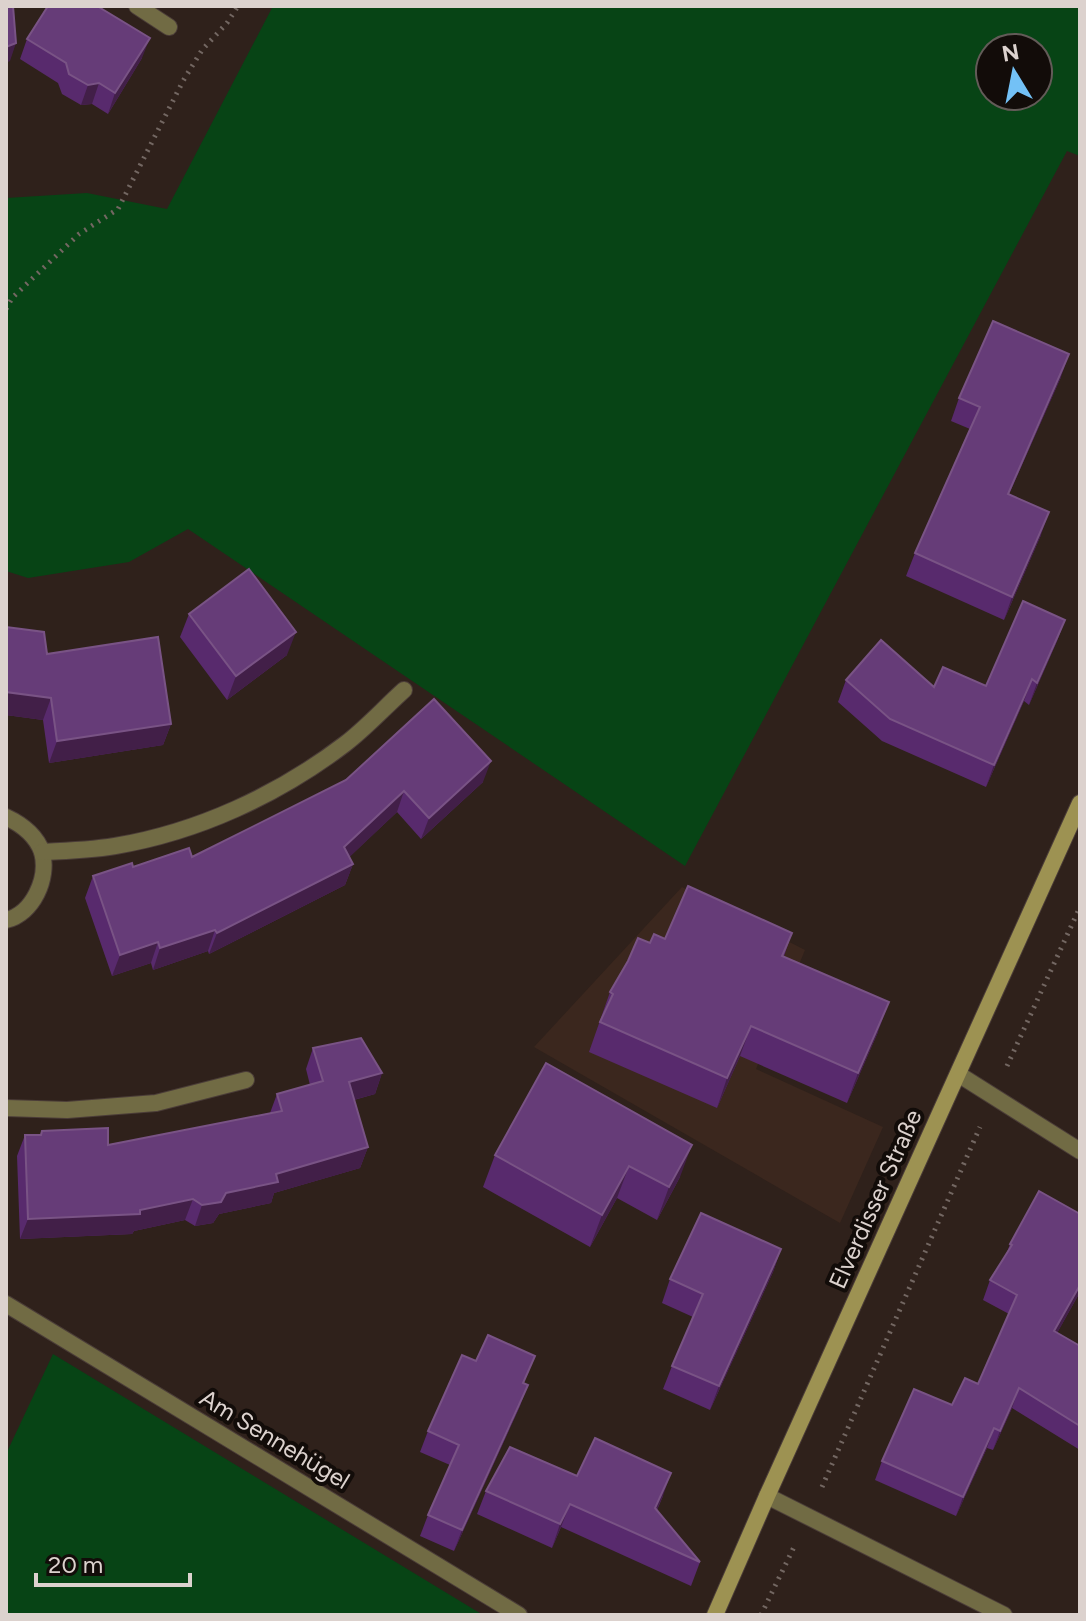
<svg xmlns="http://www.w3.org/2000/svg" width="1086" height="1621" viewBox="0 0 1086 1621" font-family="Figtree,sans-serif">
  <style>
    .built { fill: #3b271e }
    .green { fill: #074415; fill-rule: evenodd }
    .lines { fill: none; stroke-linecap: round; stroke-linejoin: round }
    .service-casing { stroke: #4b3d38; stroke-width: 18 }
    .minor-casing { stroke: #4b3d38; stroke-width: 18 }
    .secondary-casing { stroke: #4b3d38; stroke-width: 18 }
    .path { stroke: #736762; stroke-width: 5; stroke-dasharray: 2 6; stroke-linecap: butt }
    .service { stroke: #716b44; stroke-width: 16 }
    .minor { stroke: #716b44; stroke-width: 16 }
    .secondary { stroke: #9d9252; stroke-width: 16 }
    .wall { fill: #582a6d }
    .shaded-wall { fill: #421f48 }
    .building { fill: #663c78; stroke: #795385; stroke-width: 2 }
    .labels { text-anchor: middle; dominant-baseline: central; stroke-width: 8; stroke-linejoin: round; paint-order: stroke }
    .street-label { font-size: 24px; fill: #dcd2ce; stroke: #120c09 }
  </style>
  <rect width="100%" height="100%" fill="#2f211b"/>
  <polygon class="built" points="682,887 805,950 756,1069 883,1127 840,1223 534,1047"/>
  <g class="green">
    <path d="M273,6H1080V156L1067,151L685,866L188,529L129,562L28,578L6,571V198L87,193L167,209ZM990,48H1038V96H990Z"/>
    <polygon points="53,1354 483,1615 6,1615 6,1454"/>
  </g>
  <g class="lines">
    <g class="service-casing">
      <g id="service">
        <polyline points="137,6 169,27"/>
        <polyline points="6,1108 67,1110 156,1103 246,1080"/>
        <polyline points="767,1496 1004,1615"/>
      </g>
    </g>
    <g class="minor-casing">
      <g id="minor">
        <path d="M6,817C21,824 36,835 42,852C49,878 33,914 6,920"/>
        <path d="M42,852C66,851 91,850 115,846C198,832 278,795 345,744C366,728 384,708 404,690"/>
        <polyline points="958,1074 1080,1151"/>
        <polyline points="6,1304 519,1615"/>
      </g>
    </g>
    <g class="secondary-casing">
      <polyline id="secondary" points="715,1615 767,1496 1080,803"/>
    </g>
    <g class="path">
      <polyline points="6,309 12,298 79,234 118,209 183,81 202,50 227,23 238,6"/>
      <polyline points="1007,1066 1080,907"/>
      <polyline points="822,1487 980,1127"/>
      <polyline points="761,1615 794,1547"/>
    </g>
    <use href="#service" class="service"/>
    <use href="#minor" class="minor"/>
    <use href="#secondary" class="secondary"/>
  </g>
  <g class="wall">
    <polygon points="27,39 142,58 108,114 92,104 81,105 62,94 58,83 20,59"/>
    <polygon points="1061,377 1009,494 1041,535 1004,620 906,576 915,553 970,429 951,421 959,398"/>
    <polygon points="189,614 287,655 227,700 180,637"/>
    <polygon points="1065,620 1057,641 1029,705 1024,701 986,787 882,741 838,702 846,680 934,687 986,686"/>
    <polygon points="6,627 47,654 171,724 163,745 49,763 43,720 6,715"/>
    <polygon points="346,780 483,782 421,839 397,812 349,857 353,864 345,885 209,954 208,951 153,970 151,963 112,976 85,898 93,876 133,867 192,857"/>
    <polygon points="792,933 784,956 878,1032 847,1103 740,1056 717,1108 589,1052 610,992 650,943 665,939"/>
    <polygon points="313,1048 382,1073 375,1094 354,1100 368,1147 360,1168 274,1193 271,1203 219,1214 213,1223 195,1226 185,1220 134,1231 132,1234 20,1239 17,1156 25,1135 40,1135 42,1131 108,1145 270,1113 277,1094 310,1085 306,1069"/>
    <polygon points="546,1063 680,1177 657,1220 617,1198 590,1247 483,1187 495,1155"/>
    <polygon points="1080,1214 1080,1292 1057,1333 1080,1346 1080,1450 1012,1408 993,1450 987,1448 956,1516 875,1480 882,1461 978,1384 1009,1314 983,1300 990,1280 1006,1255 1010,1244"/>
    <polygon points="781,1249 773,1272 710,1410 663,1389 672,1366 693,1317 662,1303 670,1279"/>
    <polygon points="524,1384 520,1406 454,1551 420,1536 428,1515 450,1465 420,1452 428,1431"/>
    <polygon points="577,1476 663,1496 657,1510 700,1562 691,1586 561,1527 552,1548 477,1514 486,1491"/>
  </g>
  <g class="shaded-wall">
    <polygon points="150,38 142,58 108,114 115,93"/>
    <polygon points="16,43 10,61 6,63 6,47"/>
    <polygon points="99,83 92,104 81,105 88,85"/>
    <polygon points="1069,354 1061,377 999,517 1008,494"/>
    <polygon points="1049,512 1041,535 1004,620 1012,597"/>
    <polygon points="1065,620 1057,641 1029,705 1037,683"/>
    <polygon points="296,632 287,655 227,700 236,676"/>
    <polygon points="1032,679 1024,701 986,787 994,765"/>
    <polygon points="6,692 51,698 43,720 6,715"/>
    <polygon points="171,724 163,745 49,763 57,741"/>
    <polygon points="491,761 483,782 421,839 429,818"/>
    <polygon points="404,791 397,812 337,869 344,847"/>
    <polygon points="353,864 345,885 209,954 217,933"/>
    <polygon points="215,930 208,951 153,970 160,948"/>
    <polygon points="158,942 151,963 112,976 120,955"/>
    <polygon points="889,1002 878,1032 847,1103 858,1073"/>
    <polygon points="751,1026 740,1056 717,1108 727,1078"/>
    <polygon points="382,1073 375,1094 342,1103 349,1082"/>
    <polygon points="692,1145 680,1177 657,1220 669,1187"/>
    <polygon points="368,1147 360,1168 274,1193 271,1203 219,1214 213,1223 195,1226 202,1205 226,1193 276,1174"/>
    <polygon points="629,1166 617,1198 590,1247 602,1215"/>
    <polygon points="193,1199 185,1220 134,1231 132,1234 20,1239 28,1219 140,1210"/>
    <polygon points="781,1249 773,1272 710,1410 719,1386"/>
    <polygon points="1080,1285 1080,1292 1047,1351 1054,1331"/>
    <polygon points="528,1385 520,1406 454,1551 462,1530"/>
    <polygon points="1019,1388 1012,1408 993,1450 1000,1431"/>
    <polygon points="994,1428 987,1448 956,1516 963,1497"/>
    <polygon points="671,1473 663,1496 647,1531 655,1508"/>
    <polygon points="570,1504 561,1527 552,1548 560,1524"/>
  </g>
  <g class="building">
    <polygon points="6,6 13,6 16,43 6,47"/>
    <polygon points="48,6 97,6 150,38 115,93 99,83 88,85 69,74 66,63 27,39"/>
    <polygon points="993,321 1069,354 1008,494 1049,512 1012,597 915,553 980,407 959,398"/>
    <polygon points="249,569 296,632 236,676 189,614"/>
    <polygon points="1023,601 1065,620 1037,683 1032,679 994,765 890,719 846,680 881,640 934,687 943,667 986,686"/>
    <polygon points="6,627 44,632 47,654 158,637 171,724 57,741 51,698 6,692"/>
    <polygon points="434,699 491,761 429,818 404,791 344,847 353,864 217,933 215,930 160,948 158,942 120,955 93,876 132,863 133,867 189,848 192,857 346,780"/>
    <polygon points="688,886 792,933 782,956 889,1002 858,1073 751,1026 727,1078 600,1022 613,994 610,992 628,961 638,938 650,943 654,934 665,939"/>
    <polygon points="361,1038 382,1073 349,1082 368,1147 276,1174 278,1182 226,1193 221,1202 202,1205 193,1199 140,1210 140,1214 28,1219 25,1135 41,1135 42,1131 108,1128 108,1145 282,1111 277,1094 323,1081 313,1048"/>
    <polygon points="546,1063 692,1145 669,1187 629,1166 602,1215 495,1155"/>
    <polygon points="1039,1191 1080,1214 1080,1285 1054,1331 1080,1346 1080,1426 1019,1388 1000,1431 994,1428 963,1497 882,1461 914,1389 952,1405 965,1378 978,1384 1017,1295 990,1280 1012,1245 1010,1244"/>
    <polygon points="701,1213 781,1249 719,1386 672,1366 703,1294 670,1279"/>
    <polygon points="488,1335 535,1356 523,1383 528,1385 462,1530 428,1515 459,1445 428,1431 462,1355 476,1361"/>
    <polygon points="595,1438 671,1473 655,1508 700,1562 570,1504 560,1524 486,1491 510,1447 577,1476"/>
  </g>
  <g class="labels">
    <g class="street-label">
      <text transform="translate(875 1199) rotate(-66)">Elverdisser Straße</text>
      <text transform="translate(275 1439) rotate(31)">Am Sennehügel</text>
    </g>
  </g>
  <rect width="1086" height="1621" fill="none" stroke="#dcd2ce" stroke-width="16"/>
  <g transform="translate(1014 72) rotate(350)"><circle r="38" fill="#120c09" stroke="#635b58" stroke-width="2"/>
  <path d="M0-6L14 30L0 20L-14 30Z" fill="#73c1f6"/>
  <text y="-12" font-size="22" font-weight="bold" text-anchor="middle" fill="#dcd2ce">N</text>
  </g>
  <path d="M36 1573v12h154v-12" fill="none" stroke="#dcd2ce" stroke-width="4"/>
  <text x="48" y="1573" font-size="24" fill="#dcd2ce" stroke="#120c09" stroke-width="6" paint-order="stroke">20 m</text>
</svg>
